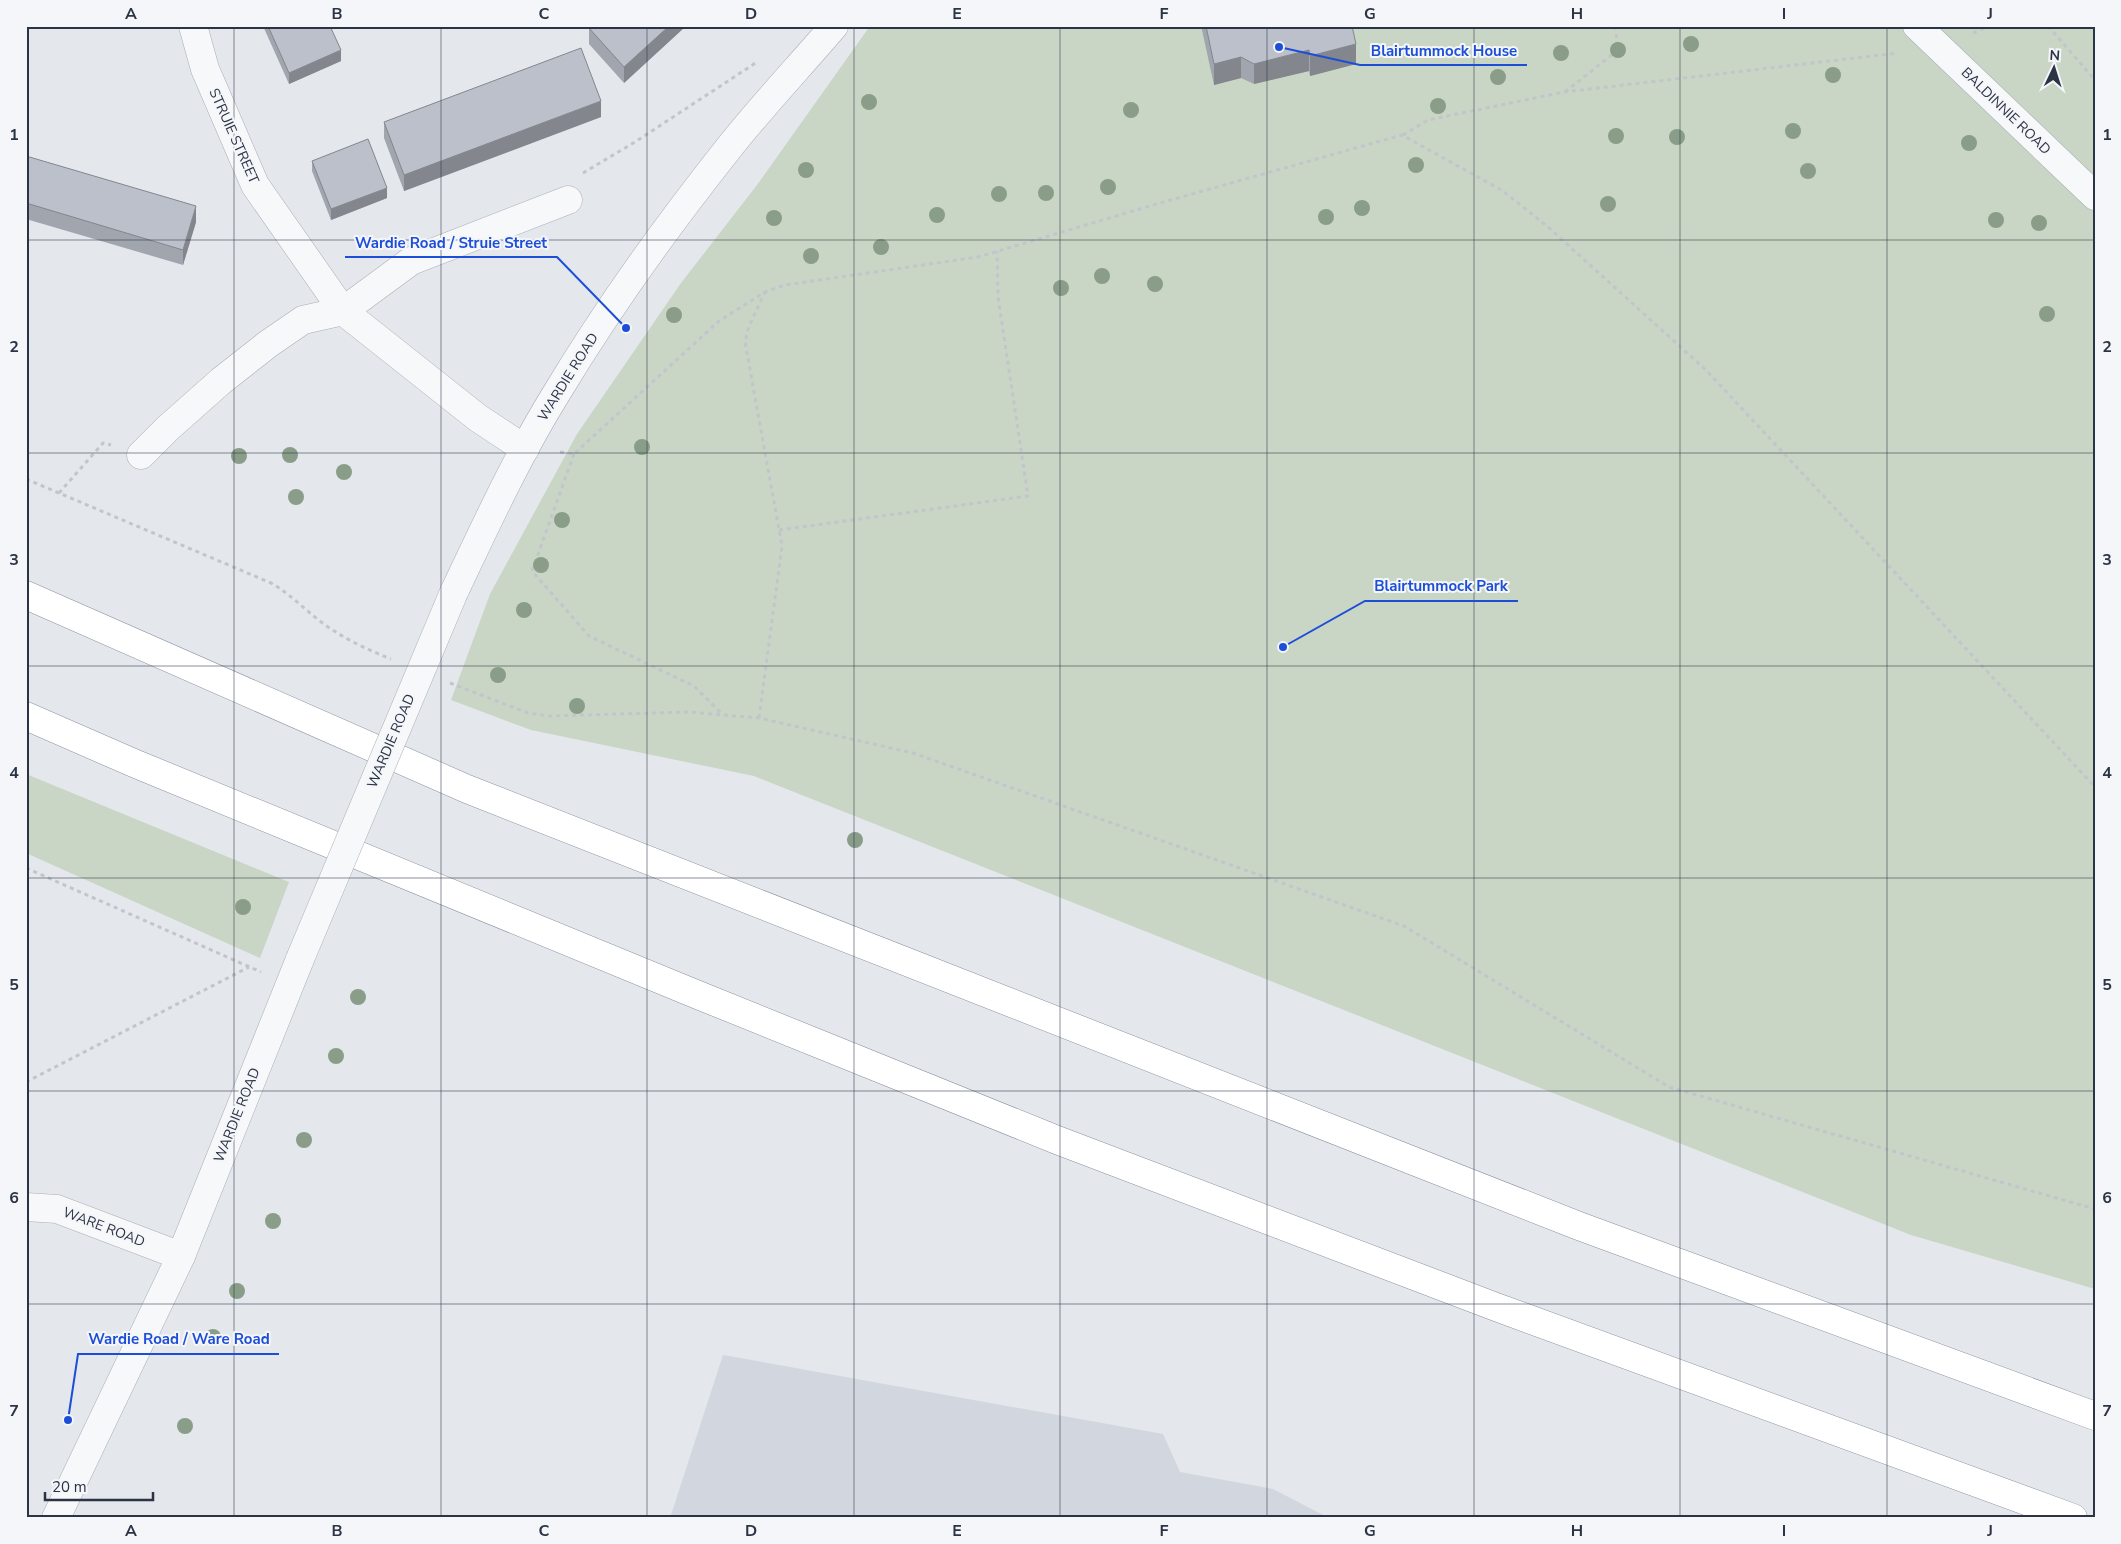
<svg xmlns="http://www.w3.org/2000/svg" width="2121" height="1544" viewBox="0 0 2121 1544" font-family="'Nunito Sans',sans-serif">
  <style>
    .built { fill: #d2d6de }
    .green { fill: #c9d6c5 }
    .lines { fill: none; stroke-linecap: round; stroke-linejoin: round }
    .minor-casing { stroke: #a9aeb7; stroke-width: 29 }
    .highway-casing { stroke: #8b94a3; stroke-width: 29 }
    .path { stroke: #c2c5cb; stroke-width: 3; stroke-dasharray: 4 4; stroke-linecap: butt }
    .minor { stroke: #f7f8fa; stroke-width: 28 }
    .highway { stroke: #fff; stroke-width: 28 }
    .minor-bridge-casing { stroke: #a9aeb7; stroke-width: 29; stroke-linecap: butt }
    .minor-bridge { stroke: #f7f8fa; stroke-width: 28 }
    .tree { fill: #899d89 }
    .wall { fill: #a1a5ae }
    .shaded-wall { fill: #83868d }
    .building { fill: #bbc0ca; stroke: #83868d }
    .grid { fill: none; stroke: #2b3445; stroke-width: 1; stroke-opacity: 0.55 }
    .labels { text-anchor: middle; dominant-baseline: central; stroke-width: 4; stroke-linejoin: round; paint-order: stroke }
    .street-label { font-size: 14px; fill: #2b3445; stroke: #f4f6f9 }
    .leader { fill: none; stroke: #1d4ed8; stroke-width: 2 }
    .callout-dot { fill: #1d4ed8; stroke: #f4f6f9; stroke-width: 2 }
    .callout-label { font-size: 15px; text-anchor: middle; font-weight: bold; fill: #1d4ed8; stroke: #f4f6f9; stroke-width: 4; stroke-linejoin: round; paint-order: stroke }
    .neatline { fill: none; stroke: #2b3445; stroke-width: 2 }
    .grid-label { font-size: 16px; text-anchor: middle; font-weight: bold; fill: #2b3445 }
  </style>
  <rect width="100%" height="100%" fill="#e4e7ec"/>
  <polygon class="built" points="723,1355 1163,1434 1180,1472 1273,1489 1329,1518 670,1518"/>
  <g class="green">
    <polygon points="870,26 2095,26 2095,1289 1911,1235 754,776 531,730 451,700 490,594 577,434 681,283 757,185"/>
    <polygon points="26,774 289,882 260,958 26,853"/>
  </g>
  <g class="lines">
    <g class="minor-casing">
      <g id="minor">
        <polyline points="193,26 205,69 255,185 343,311 478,418 525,449"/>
        <polyline points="1917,26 2095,196"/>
        <polyline points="141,455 168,428 221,381 268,344 303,320 343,311 411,261 568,200"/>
        <path d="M454,592C486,525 517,457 556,394C607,309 666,227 728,149C761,107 799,67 834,26"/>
        <polyline points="26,1207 57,1209 181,1256"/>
        <polyline points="56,1518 181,1256 300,959"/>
      </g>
    </g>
    <g class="highway-casing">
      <g id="highway">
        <polyline points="26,595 467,789 1579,1226 2095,1416"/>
        <polyline points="26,716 136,764 698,995 1057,1140 1496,1307 2073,1518"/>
      </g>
    </g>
    <g class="path">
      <polyline points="2048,26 2095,80"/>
      <polyline points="1973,33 1990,26"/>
      <polyline points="1565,92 1618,50 1615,26"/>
      <polyline points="1403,135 1428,120 1564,92 1898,53"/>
      <polyline points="583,173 635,142 757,62"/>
      <polyline points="560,452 574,454 719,321 765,292 785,285 978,257 1160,203 1402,135 1503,191 1548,227 1706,370 2095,787"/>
      <polyline points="574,454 532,571 589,636 694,686 722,714"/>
      <path d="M26,479L271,583C290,594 303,608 320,621C342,638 366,649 391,659"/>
      <polyline points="59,493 103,443 111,445"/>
      <polyline points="779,530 1028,496 998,297 997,251"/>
      <polyline points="450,683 528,713 549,716 689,712 759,718 913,753 1404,926 1669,1087 2095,1209"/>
      <polyline points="759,718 782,546 745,342 749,326 765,292"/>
      <polyline points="26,868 261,972"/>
      <polyline points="26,1082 249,967"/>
    </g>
    <use href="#minor" class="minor"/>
    <use href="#highway" class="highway"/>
    <g class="minor-bridge-casing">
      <polyline id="minor-bridge" points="300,959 454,592"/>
    </g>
    <use href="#minor-bridge" class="minor-bridge"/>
  </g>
  <g class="tree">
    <circle cx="1691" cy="44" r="8"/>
    <circle cx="1618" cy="50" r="8"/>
    <circle cx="1561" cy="53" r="8"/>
    <circle cx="1833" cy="75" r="8"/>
    <circle cx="1498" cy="77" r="8"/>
    <circle cx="869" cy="102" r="8"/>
    <circle cx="1438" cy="106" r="8"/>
    <circle cx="1131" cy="110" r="8"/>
    <circle cx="1793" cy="131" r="8"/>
    <circle cx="1616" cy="136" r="8"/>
    <circle cx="1677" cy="137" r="8"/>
    <circle cx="1969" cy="143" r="8"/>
    <circle cx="1416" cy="165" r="8"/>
    <circle cx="806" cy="170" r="8"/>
    <circle cx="1808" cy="171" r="8"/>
    <circle cx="1108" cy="187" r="8"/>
    <circle cx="1046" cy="193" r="8"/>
    <circle cx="999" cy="194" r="8"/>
    <circle cx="1608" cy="204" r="8"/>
    <circle cx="1362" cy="208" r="8"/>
    <circle cx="937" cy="215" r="8"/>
    <circle cx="1326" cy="217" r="8"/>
    <circle cx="774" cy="218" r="8"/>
    <circle cx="1996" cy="220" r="8"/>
    <circle cx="2039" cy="223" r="8"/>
    <circle cx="881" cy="247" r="8"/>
    <circle cx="811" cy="256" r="8"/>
    <circle cx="1102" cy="276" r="8"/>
    <circle cx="1155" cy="284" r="8"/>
    <circle cx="1061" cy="288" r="8"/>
    <circle cx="2047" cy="314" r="8"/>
    <circle cx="674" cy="315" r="8"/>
    <circle cx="642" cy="447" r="8"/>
    <circle cx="290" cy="455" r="8"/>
    <circle cx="239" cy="456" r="8"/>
    <circle cx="344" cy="472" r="8"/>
    <circle cx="296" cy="497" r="8"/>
    <circle cx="562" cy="520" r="8"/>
    <circle cx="541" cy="565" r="8"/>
    <circle cx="524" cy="610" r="8"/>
    <circle cx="498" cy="675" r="8"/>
    <circle cx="577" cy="706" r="8"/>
    <circle cx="855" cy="840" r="8"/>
    <circle cx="243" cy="907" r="8"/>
    <circle cx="358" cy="997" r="8"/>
    <circle cx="336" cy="1056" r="8"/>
    <circle cx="304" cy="1140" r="8"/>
    <circle cx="273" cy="1221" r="8"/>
    <circle cx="237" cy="1291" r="8"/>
    <circle cx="213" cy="1337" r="8"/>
    <circle cx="185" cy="1426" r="8"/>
  </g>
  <g class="wall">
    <polygon points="263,26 330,26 341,61 289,84"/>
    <polygon points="686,26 624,83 589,44 589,28"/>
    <polygon points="1202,26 1352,26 1356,64 1310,76 1309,71 1254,84 1241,78 1214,85 1202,30"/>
    <polygon points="601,117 404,191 384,138 384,122"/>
    <polygon points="26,156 196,222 183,265 26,219"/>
    <polygon points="312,161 387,198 331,220 312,171"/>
  </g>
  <g class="shaded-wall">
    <polygon points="669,26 686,26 624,83 624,67"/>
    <polygon points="1356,44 1356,64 1310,76 1310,56"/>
    <polygon points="341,50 341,61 289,84 289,73"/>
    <polygon points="1309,50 1309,71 1254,84 1254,64"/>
    <polygon points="1241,57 1241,78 1214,85 1214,64"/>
    <polygon points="601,101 601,117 404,191 404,175"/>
    <polygon points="387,188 387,198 331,220 331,209"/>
    <polygon points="196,206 196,222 183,265 183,250"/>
  </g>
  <g class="building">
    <polygon points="268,26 330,26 341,50 289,73"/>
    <polygon points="590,26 669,26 624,67 589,28"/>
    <polygon points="1206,26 1352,26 1356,44 1310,56 1309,50 1254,64 1241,57 1214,64"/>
    <polygon points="581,48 601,101 404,175 384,122"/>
    <polygon points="368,139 387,188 331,209 312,161"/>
    <polygon points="26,156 196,206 183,250 26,203"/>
  </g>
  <path class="grid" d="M234,26V1518M441,26V1518M647,26V1518M854,26V1518M1060,26V1518M1267,26V1518M1474,26V1518M1680,26V1518M1887,26V1518M26,240H2095M26,453H2095M26,666H2095M26,878H2095M26,1091H2095M26,1304H2095"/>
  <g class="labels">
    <g class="street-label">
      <text transform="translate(2006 111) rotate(44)">BALDINNIE ROAD</text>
      <text transform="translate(234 136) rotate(66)">STRUIE STREET</text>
      <text transform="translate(568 377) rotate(-58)">WARDIE ROAD</text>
      <text transform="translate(391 741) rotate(-67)">WARDIE ROAD</text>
      <text transform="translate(237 1115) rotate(-68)">WARDIE ROAD</text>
      <text transform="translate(104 1227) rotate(21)">WARE ROAD</text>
    </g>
  </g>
  <path class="leader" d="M1279 47L1360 65H1527M626 328L557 257H345M1283 647L1365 601H1518M68 1420L78 1354H279"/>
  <g class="callout-dot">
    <circle cx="1279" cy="47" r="5"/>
    <circle cx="626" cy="328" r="5"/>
    <circle cx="1283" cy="647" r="5"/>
    <circle cx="68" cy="1420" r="5"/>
  </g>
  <g class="callout-label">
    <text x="1444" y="56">Blairtummock House</text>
    <text x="451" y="248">Wardie Road / Struie Street</text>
    <text x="1441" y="591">Blairtummock Park</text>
    <text x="179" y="1344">Wardie Road / Ware Road</text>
  </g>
  <rect width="2121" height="1544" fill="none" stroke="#f4f6f9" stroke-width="55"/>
  <g transform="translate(2054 68) rotate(4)" stroke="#f4f6f9" stroke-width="4" paint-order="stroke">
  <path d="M0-4L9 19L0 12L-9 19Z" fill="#2b3445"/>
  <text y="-8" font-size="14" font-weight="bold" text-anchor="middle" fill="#2b3445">N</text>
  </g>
  <path d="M45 1492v8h108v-8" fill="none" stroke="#2b3445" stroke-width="2.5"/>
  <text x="52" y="1492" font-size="15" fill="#2b3445" stroke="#f4f6f9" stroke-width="4" paint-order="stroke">20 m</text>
  <rect x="28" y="28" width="2066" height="1488" class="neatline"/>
  <g class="grid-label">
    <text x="131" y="19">A</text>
    <text x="337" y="19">B</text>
    <text x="544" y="19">C</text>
    <text x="751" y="19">D</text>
    <text x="957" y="19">E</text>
    <text x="1164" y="19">F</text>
    <text x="1370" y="19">G</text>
    <text x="1577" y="19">H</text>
    <text x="1784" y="19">I</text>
    <text x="1990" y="19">J</text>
    <text x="14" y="140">1</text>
    <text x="2107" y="140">1</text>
    <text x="14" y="352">2</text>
    <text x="2107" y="352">2</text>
    <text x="14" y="565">3</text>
    <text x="2107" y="565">3</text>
    <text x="14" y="778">4</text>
    <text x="2107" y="778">4</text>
    <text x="14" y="990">5</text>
    <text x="2107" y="990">5</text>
    <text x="14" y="1203">6</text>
    <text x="2107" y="1203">6</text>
    <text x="14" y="1416">7</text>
    <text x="2107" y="1416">7</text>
    <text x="131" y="1536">A</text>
    <text x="337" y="1536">B</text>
    <text x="544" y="1536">C</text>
    <text x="751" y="1536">D</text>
    <text x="957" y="1536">E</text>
    <text x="1164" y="1536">F</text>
    <text x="1370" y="1536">G</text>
    <text x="1577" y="1536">H</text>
    <text x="1784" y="1536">I</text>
    <text x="1990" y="1536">J</text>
  </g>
</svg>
